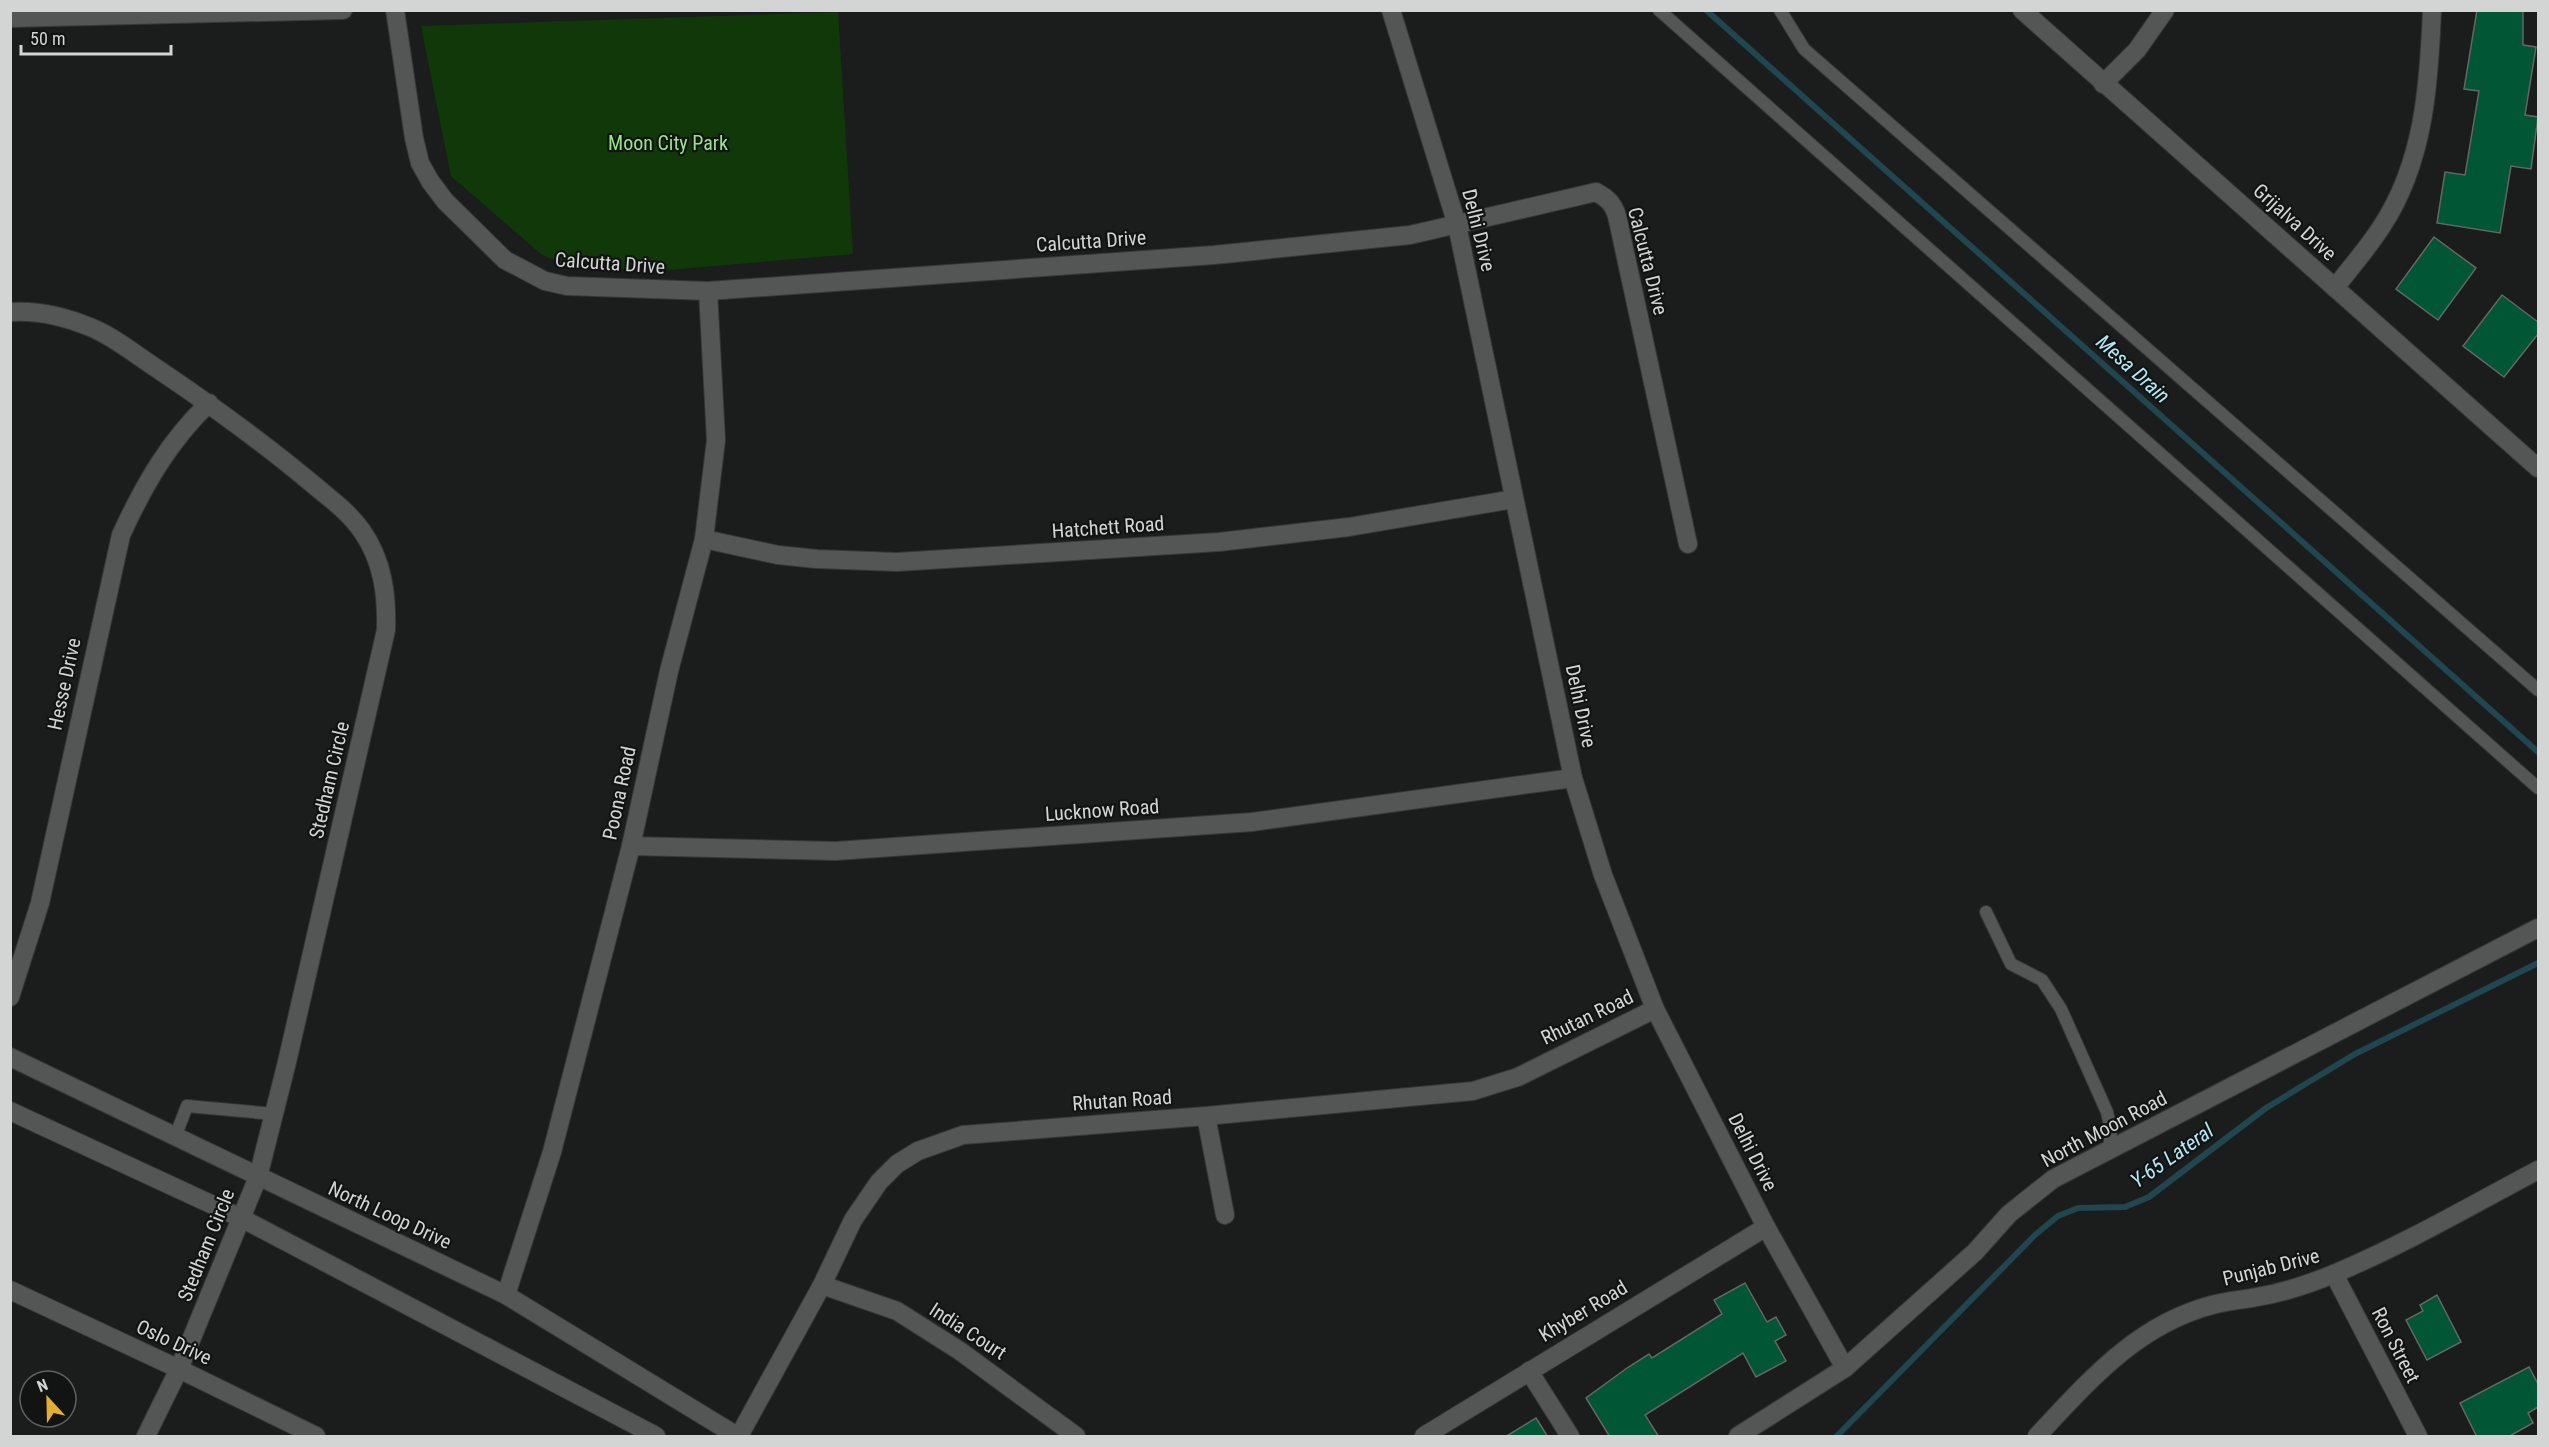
<svg xmlns="http://www.w3.org/2000/svg" width="2549" height="1447" viewBox="0 0 2549 1447" font-family="'Roboto Condensed',sans-serif">
  <style>
    .green { fill: #113808 }
    .lines { fill: none; stroke-linecap: round; stroke-linejoin: round }
    .stream { stroke: #214650; stroke-width: 6 }
    .building { fill: #005635; stroke: #646765; stroke-width: 1.5 }
    .lane-casing { stroke: #363838; stroke-width: 14 }
    .street-casing { stroke: #363838; stroke-width: 20 }
    .secondary-casing { stroke: #363838; stroke-width: 20 }
    .lane { stroke: #535655; stroke-width: 12 }
    .street { stroke: #535655; stroke-width: 18 }
    .secondary { stroke: #535655; stroke-width: 18 }
    .labels { text-anchor: middle; dominant-baseline: central; stroke-width: 4.5; stroke-linejoin: round; paint-order: stroke }
    .park-label { font-size: 20px; fill: #98e589; stroke: #111413 }
    .street-label { font-size: 20px; fill: #d3d5d5; stroke: #111413 }
    .water-label { font-size: 21px; font-style: italic; fill: #b3e9f7; stroke: #111413 }
  </style>
  <rect width="100%" height="100%" fill="#1a1d1c"/>
  <polygon class="green" points="838,12 853,254 668,270 575,268 542,255 451,176 421,26"/>
  <g class="lines">
    <g class="stream">
      <polyline points="1706,10 2538,752"/>
      <polyline points="1837,1436 2035,1235 2058,1216 2078,1208 2125,1207 2149,1197 2266,1108 2355,1054 2538,963"/>
    </g>
  </g>
  <g class="building">
    <polygon points="2477,10 2523,10 2523,45 2536,47 2525,115 2538,117 2531,169 2511,166 2500,233 2437,223 2445,172 2465,175 2479,91 2464,89"/>
    <polygon points="2434,237 2476,268 2438,320 2396,289"/>
    <polygon points="2502,295 2538,322 2538,334 2504,377 2463,346"/>
    <polygon points="1745,1283 1767,1322 1776,1317 1786,1335 1775,1341 1786,1361 1756,1377 1743,1353 1645,1415 1659,1437 1610,1437 1586,1398 1627,1368 1649,1354 1652,1358 1722,1314 1714,1300"/>
    <polygon points="2437,1295 2461,1342 2427,1360 2406,1320 2423,1311 2420,1305"/>
    <polygon points="2529,1367 2538,1384 2538,1407 2528,1413 2533,1423 2508,1437 2477,1437 2460,1403"/>
    <polygon points="1536,1418 1548,1437 1505,1437"/>
  </g>
  <g class="lines">
    <g class="lane-casing">
      <g id="lane">
        <polyline points="1659,10 2538,788"/>
        <polyline points="1780,10 1804,49 2538,690"/>
        <polyline points="1986,912 2011,964 2042,980 2061,1009 2107,1112 2111,1131 2109,1151"/>
        <polyline points="175,1137 187,1106 274,1114"/>
      </g>
    </g>
    <g class="street-casing">
      <g id="street">
        <path d="M395,10L414,138L420,163L430,181L445,201L505,260L545,281L567,286L708,291L1214,255L1410,235L1596,192C1607,198 1613,203 1617,216L1688,544"/>
        <polyline points="1391,10 1457,225 1573,778 1603,875 1655,1009 1766,1227 1845,1368"/>
        <polyline points="2022,10 2538,468"/>
        <polyline points="10,18 343,10"/>
        <polyline points="2103,84 2137,50 2165,10"/>
        <path d="M2335,288C2350,268 2368,248 2382,226C2424,162 2429,85 2432,10"/>
        <path d="M10,312C37,310 66,317 90,327C115,337 137,356 159,370C211,405 261,441 309,481C328,497 348,511 362,531C383,561 387,595 386,630L287,1062L258,1177L179,1369L146,1436"/>
        <polyline points="704,539 778,555 817,559 897,562 1219,542 1349,527 1514,499"/>
        <polyline points="631,846 836,851 1252,822 1573,778"/>
        <path d="M10,997L40,903L121,535C144,485 169,441 209,403"/>
        <polyline points="1206,1116 1225,1215"/>
        <polyline points="2334,1274 2418,1436"/>
        <polyline points="822,1285 897,1311 960,1351 1076,1436"/>
        <polyline points="10,1290 179,1369 316,1436"/>
        <polyline points="506,1295 552,1152 631,846 669,671 704,539 716,440 708,291"/>
        <polyline points="1529,1371 1570,1436"/>
        <polyline points="739,1436 822,1285 853,1220 879,1182 897,1164 918,1151 963,1135 1206,1116 1473,1091 1518,1077 1655,1009"/>
        <polyline points="1424,1436 1766,1227"/>
        <path d="M2037,1436C2089,1381 2136,1325 2212,1305C2227,1301 2242,1300 2257,1297C2282,1293 2312,1283 2336,1273C2405,1244 2472,1205 2538,1170"/>
      </g>
    </g>
    <g class="secondary-casing">
      <g id="secondary">
        <polyline points="10,1057 506,1295 737,1436"/>
        <polyline points="10,1111 241,1218 656,1436"/>
        <polyline points="1738,1436 1845,1368 1975,1252 2009,1214 2053,1179 2538,928"/>
      </g>
    </g>
    <use href="#lane" class="lane"/>
    <use href="#street" class="street"/>
    <use href="#secondary" class="secondary"/>
  </g>
  <g class="labels">
    <g class="park-label">
      <text x="668" y="143">Moon City Park</text>
    </g>
    <g class="street-label">
      <text transform="translate(2295 222) rotate(42)">Grijalva Drive</text>
      <text transform="translate(1479 230) rotate(76)">Delhi Drive</text>
      <text transform="translate(1091 241) rotate(-4)">Calcutta Drive</text>
      <text transform="translate(1648 261) rotate(76)">Calcutta Drive</text>
      <text transform="translate(610 263) rotate(4)">Calcutta Drive</text>
      <text transform="translate(1108 527) rotate(-4)">Hatchett Road</text>
      <text transform="translate(64 684) rotate(-78)">Hesse Drive</text>
      <text transform="translate(1581 706) rotate(78)">Delhi Drive</text>
      <text transform="translate(329 780) rotate(-77)">Stedham Circle</text>
      <text transform="translate(619 793) rotate(-78)">Poona Road</text>
      <text transform="translate(1102 810) rotate(-4)">Lucknow Road</text>
      <text transform="translate(1587 1017) rotate(-26)">Rhutan Road</text>
      <text transform="translate(1122 1100) rotate(-4)">Rhutan Road</text>
      <text transform="translate(2104 1129) rotate(-28)">North Moon Road</text>
      <text transform="translate(1753 1152) rotate(63)">Delhi Drive</text>
      <text transform="translate(390 1215) rotate(25)">North Loop Drive</text>
      <text transform="translate(206 1245) rotate(-68)">Stedham Circle</text>
      <text transform="translate(2271 1267) rotate(-14)">Punjab Drive</text>
      <text transform="translate(1583 1311) rotate(-31)">Khyber Road</text>
      <text transform="translate(968 1331) rotate(33)">India Court</text>
      <text transform="translate(174 1342) rotate(25)">Oslo Drive</text>
      <text transform="translate(2396 1345) rotate(63)">Ron Street</text>
    </g>
    <g class="water-label">
      <text transform="translate(2133 369) rotate(42)">Mesa Drain</text>
      <text transform="translate(2172 1156) rotate(-35)">Y-65 Lateral</text>
    </g>
  </g>
  <rect width="2549" height="1447" fill="none" stroke="#d3d5d5" stroke-width="24"/>
  <g transform="translate(48 1399) rotate(338)"><circle r="28" fill="#111413" stroke="#5f6161" stroke-width="1.5"/>
  <path d="M0-4.5L10 22L0 15L-10 22Z" fill="#e3ae35"/>
  <text y="-9" font-size="16" font-weight="bold" text-anchor="middle" fill="#d3d5d5">N</text>
  </g>
  <path d="M21 45v9h150v-9" fill="none" stroke="#d3d5d5" stroke-width="3"/>
  <text x="30" y="45" font-size="18" fill="#d3d5d5" stroke="#111413" stroke-width="4.5" paint-order="stroke">50 m</text>
</svg>
